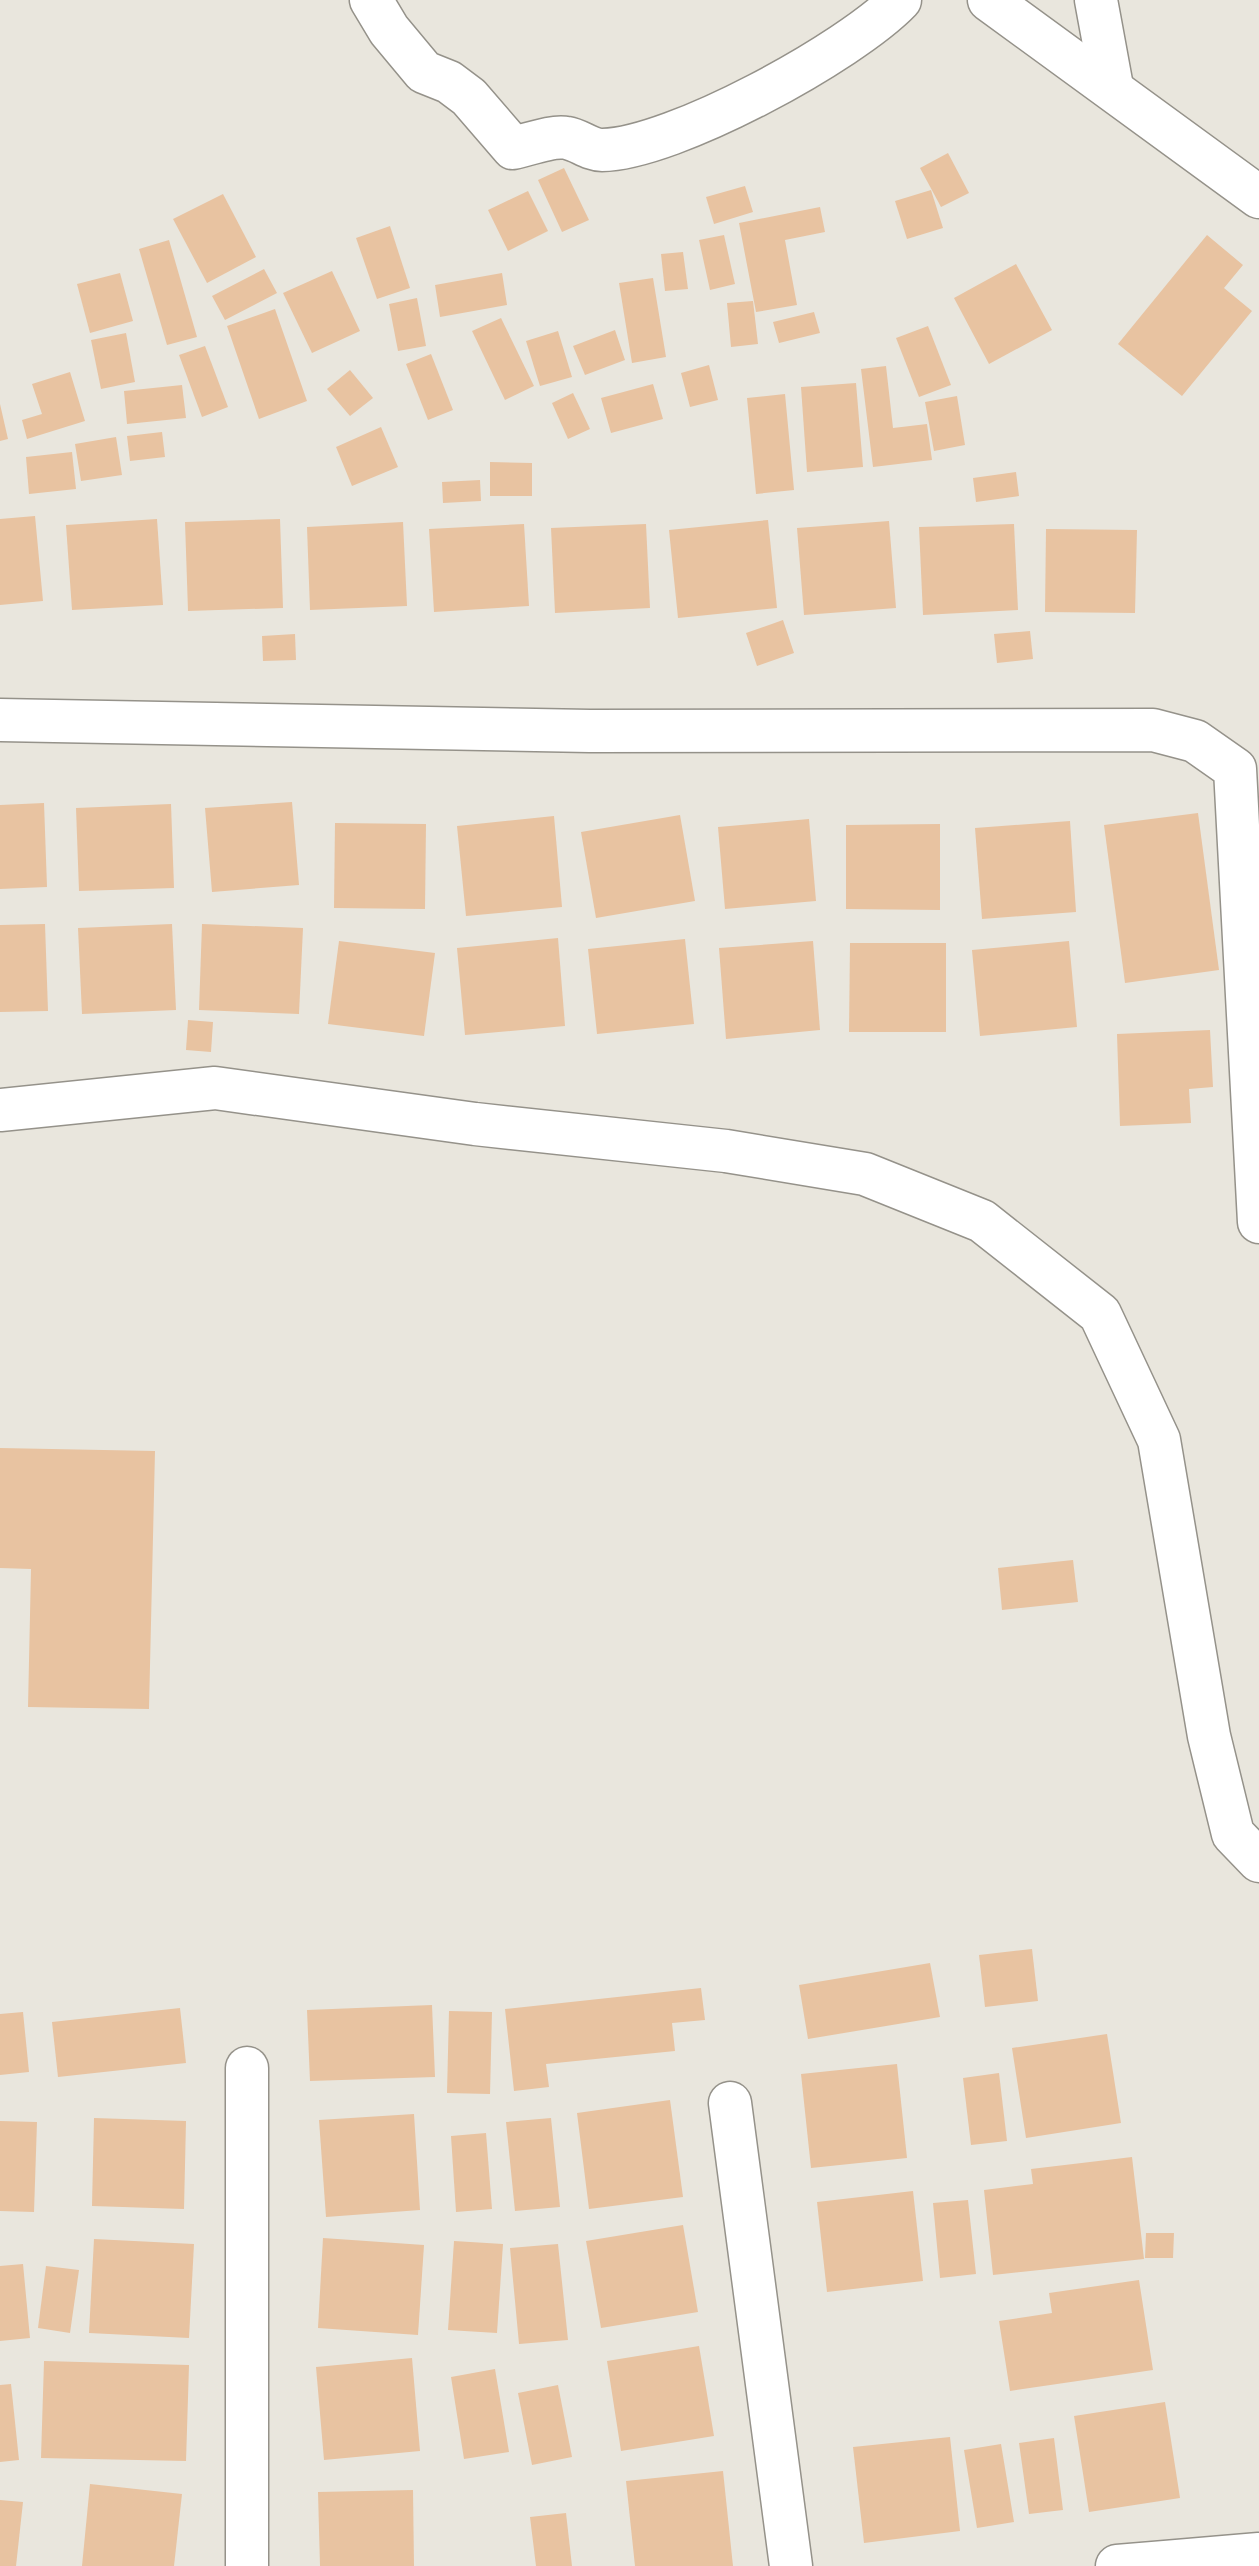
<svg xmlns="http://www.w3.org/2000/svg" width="1259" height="2566" viewBox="0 0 1259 2566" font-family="'Fira Sans Condensed',sans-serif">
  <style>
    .building { fill: #e8c3a1 }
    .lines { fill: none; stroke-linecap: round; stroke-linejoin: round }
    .minor-casing { stroke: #95928a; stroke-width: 45 }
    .minor { stroke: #fff; stroke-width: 42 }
  </style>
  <rect width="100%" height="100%" fill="#e9e6dd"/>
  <g class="building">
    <polygon points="948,153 969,193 941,207 920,168"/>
    <polygon points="564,168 589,220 562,232 538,180"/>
    <polygon points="745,186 753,212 714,224 706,197"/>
    <polygon points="931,190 943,228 907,239 895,201"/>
    <polygon points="528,191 548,231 508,251 488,210"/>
    <polygon points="223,194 256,257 207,283 173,219"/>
    <polygon points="820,207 825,232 785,240 797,305 756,312 739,223"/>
    <polygon points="390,226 410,288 377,299 356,238"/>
    <polygon points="724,235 735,284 710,290 699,240"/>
    <polygon points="1207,235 1243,265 1224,288 1252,311 1182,396 1118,344"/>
    <polygon points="169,240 197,337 167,345 139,249"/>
    <polygon points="683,252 688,289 665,291 661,254"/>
    <polygon points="1016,264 1052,330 989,364 954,298"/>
    <polygon points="264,269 277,293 225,320 212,296"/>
    <polygon points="332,271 360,331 312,353 283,293"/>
    <polygon points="120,273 133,321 90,333 77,284"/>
    <polygon points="502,273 507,305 440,317 435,285"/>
    <polygon points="653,278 666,357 632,363 619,283"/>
    <polygon points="417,298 426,346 398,351 389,304"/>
    <polygon points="753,301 758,344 731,347 727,303"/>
    <polygon points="275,309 307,401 259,419 227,326"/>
    <polygon points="814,312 820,333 779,343 773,322"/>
    <polygon points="501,318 534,386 505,400 472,331"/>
    <polygon points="928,326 951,385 919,397 896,338"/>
    <polygon points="615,330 625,360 585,375 573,346"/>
    <polygon points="558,331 572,377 540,386 526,341"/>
    <polygon points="126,333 135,382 101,389 91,340"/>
    <polygon points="205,346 228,407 202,417 179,355"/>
    <polygon points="431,354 453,410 428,420 406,364"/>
    <polygon points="709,365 718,400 690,407 681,373"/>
    <polygon points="886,366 893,428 927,424 932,460 873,467 861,369"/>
    <polygon points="350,370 373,398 350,416 327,389"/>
    <polygon points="70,372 85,421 27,439 22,420 42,414 32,384"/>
    <polygon points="856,383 863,467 807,472 801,387"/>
    <polygon points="653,384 663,419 611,433 601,398"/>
    <polygon points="182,385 186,418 127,424 124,391"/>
    <polygon points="573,393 590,429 568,439 552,403"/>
    <polygon points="785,394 794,490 756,494 747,398"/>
    <polygon points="957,396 965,445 934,451 925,402"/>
    <polygon points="0,404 8,439 0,441"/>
    <polygon points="381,427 398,467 352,486 336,447"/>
    <polygon points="162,432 165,457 130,461 127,436"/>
    <polygon points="116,437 122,475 81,481 75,444"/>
    <polygon points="72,452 76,489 29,494 26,457"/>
    <polygon points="490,462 532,463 532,496 490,496"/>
    <polygon points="1016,472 1019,496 976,502 973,478"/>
    <polygon points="480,480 481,501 443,503 442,482"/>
    <polygon points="35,516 43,601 0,605 0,519"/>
    <polygon points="157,519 163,605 72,610 66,525"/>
    <polygon points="280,519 283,608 188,611 185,522"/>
    <polygon points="768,520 777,608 678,618 669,530"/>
    <polygon points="889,521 896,608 804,615 797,528"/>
    <polygon points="403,522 407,606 310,610 307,527"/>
    <polygon points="524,524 529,606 434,612 429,529"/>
    <polygon points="646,524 650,608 555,613 551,528"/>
    <polygon points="1014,524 1018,610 923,615 919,527"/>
    <polygon points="1046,529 1137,530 1135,613 1045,612"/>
    <polygon points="783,620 794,653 757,666 746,633"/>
    <polygon points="1030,631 1033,659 997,663 994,634"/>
    <polygon points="295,634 296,660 263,661 262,636"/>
    <polygon points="292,802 299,885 212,892 205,808"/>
    <polygon points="44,803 47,887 0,889 0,805"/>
    <polygon points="171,804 174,888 79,891 76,808"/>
    <polygon points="1198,813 1219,970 1125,983 1104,825"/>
    <polygon points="680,815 695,901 596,918 581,832"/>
    <polygon points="554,816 562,907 466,916 457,826"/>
    <polygon points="809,819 816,901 725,909 718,827"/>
    <polygon points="1070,821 1076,912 982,919 975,828"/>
    <polygon points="335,823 426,824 425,909 334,908"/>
    <polygon points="940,824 940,910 846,909 846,825"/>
    <polygon points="45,924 48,1011 0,1012 0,925"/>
    <polygon points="172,924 176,1010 82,1014 78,928"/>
    <polygon points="202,924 303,928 299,1014 199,1010"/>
    <polygon points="558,938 565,1026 465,1035 457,948"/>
    <polygon points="685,939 694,1024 597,1034 588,949"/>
    <polygon points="339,941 435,953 424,1036 328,1024"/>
    <polygon points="813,941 820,1030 726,1039 719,948"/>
    <polygon points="1069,941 1077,1027 980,1036 972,950"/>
    <polygon points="850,943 946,943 946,1032 849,1032"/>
    <polygon points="188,1020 213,1022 211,1052 186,1050"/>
    <polygon points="1210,1030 1213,1087 1189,1089 1191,1123 1120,1126 1117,1034"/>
    <polygon points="0,1448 155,1451 149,1709 28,1707 31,1569 0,1568"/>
    <polygon points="1073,1560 1078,1602 1002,1610 998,1568"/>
    <polygon points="1032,1949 1038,2001 985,2007 979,1955"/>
    <polygon points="930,1963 940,2017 808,2039 799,1985"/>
    <polygon points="701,1988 705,2020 672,2023 675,2051 546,2064 549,2087 514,2091 505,2009"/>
    <polygon points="432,2005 435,2077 310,2081 307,2010"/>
    <polygon points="180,2008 186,2063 58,2077 52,2022"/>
    <polygon points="449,2011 492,2012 490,2094 447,2093"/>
    <polygon points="23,2012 29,2072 0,2075 0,2014"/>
    <polygon points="1107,2034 1121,2123 1026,2138 1012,2048"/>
    <polygon points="897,2064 907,2158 811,2168 801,2074"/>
    <polygon points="999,2073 1007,2141 971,2145 963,2078"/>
    <polygon points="670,2100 683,2197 589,2209 577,2113"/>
    <polygon points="414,2114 420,2210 326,2217 319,2120"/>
    <polygon points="94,2118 186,2121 184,2209 92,2206"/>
    <polygon points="551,2118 560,2207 515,2211 506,2122"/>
    <polygon points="0,2121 37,2122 34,2212 0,2211"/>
    <polygon points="486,2133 492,2209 456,2212 451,2136"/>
    <polygon points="1132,2157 1144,2259 993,2275 984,2190 1033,2184 1031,2169"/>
    <polygon points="913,2191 923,2281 827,2292 817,2202"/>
    <polygon points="968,2200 976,2274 940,2278 933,2203"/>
    <polygon points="683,2225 698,2312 601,2328 586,2241"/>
    <polygon points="1146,2233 1174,2233 1173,2258 1145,2258"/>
    <polygon points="323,2238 424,2245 418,2335 318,2328"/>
    <polygon points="94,2239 194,2244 189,2338 89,2333"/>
    <polygon points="454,2241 503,2244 497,2333 448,2330"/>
    <polygon points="558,2244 568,2340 519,2344 510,2248"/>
    <polygon points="23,2264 30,2338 0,2341 0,2266"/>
    <polygon points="46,2266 79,2270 70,2333 38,2328"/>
    <polygon points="1139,2280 1153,2370 1010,2391 999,2321 1052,2313 1049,2293"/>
    <polygon points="699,2346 714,2436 621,2451 607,2361"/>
    <polygon points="412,2358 420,2451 324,2460 316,2367"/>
    <polygon points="44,2361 189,2365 186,2461 41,2458"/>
    <polygon points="495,2369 509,2452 464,2459 451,2377"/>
    <polygon points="11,2384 19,2460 0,2462 0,2385"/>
    <polygon points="558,2385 572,2457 532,2465 518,2393"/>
    <polygon points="1165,2402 1180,2498 1089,2512 1074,2416"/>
    <polygon points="950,2437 960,2531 864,2543 853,2447"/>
    <polygon points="1054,2438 1063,2510 1029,2514 1019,2443"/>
    <polygon points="1001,2444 1014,2522 977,2528 964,2450"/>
    <polygon points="723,2471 733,2566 635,2566 626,2481"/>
    <polygon points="90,2484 182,2494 174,2566 82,2566"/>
    <polygon points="413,2490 414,2566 320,2566 318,2492"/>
    <polygon points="0,2500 23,2502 16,2566 0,2566"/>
    <polygon points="566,2513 572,2566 536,2566 530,2517"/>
  </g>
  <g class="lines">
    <g class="minor-casing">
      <g id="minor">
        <path d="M371,0L389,30L424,72L449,82L469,97L513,148C528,145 552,135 567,138C579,140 590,150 602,150C673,149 850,52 900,0"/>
        <polyline points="989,0 1259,197"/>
        <polyline points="1096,0 1112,87"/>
        <polyline points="0,720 590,731 1153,730 1195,741 1235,769 1259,1222"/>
        <polyline points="0,1110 215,1088 475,1124 726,1151 865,1174 982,1221 1100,1314 1159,1440 1209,1736 1233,1834 1259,1861"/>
        <polyline points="247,2068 247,2566"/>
        <polyline points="730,2103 791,2566"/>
        <polyline points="1117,2566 1259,2554"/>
      </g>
    </g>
    <use href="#minor" class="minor"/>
  </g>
</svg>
